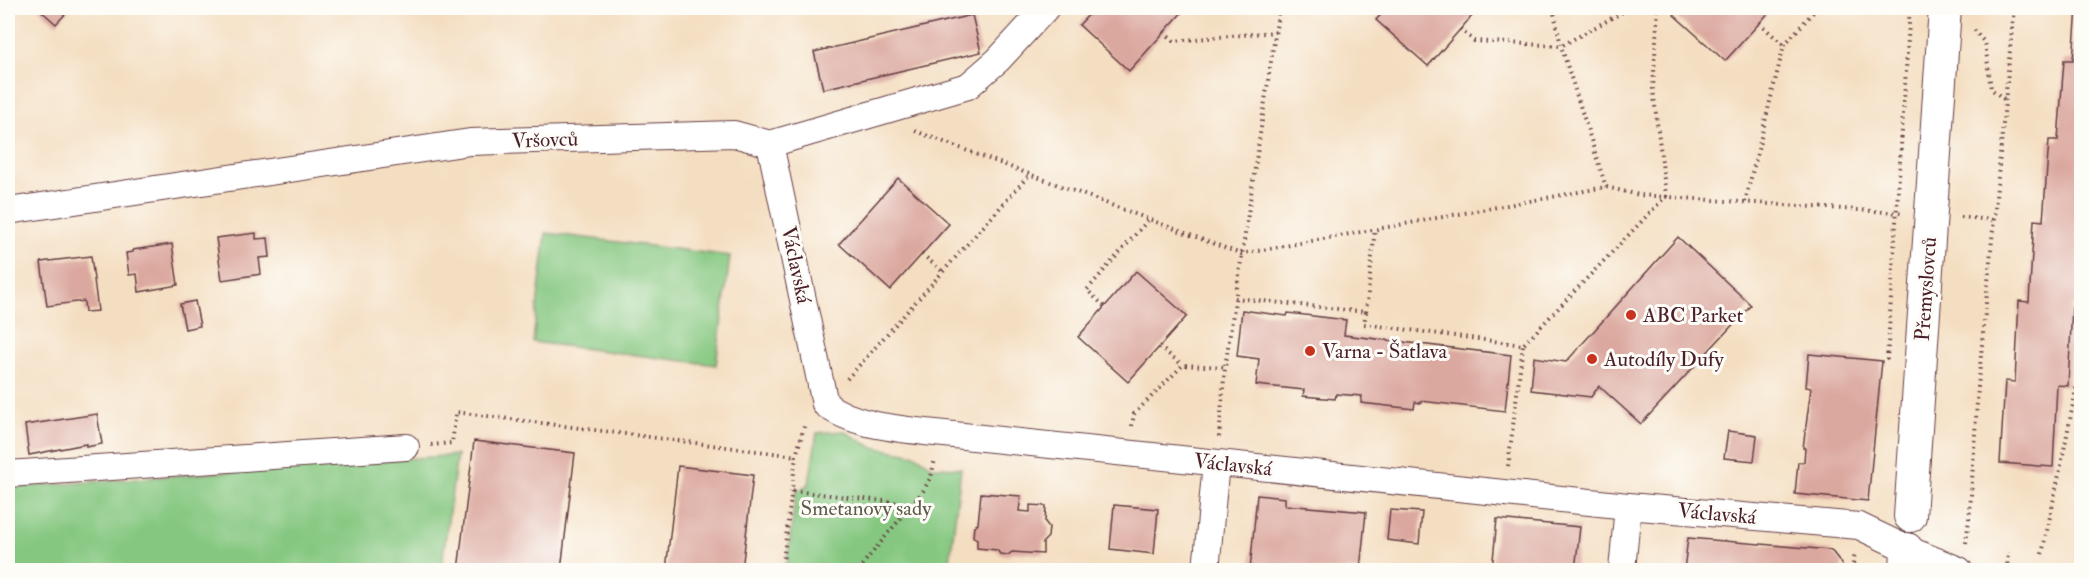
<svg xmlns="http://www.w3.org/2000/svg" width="2089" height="578" viewBox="0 0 2089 578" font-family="'IM FELL Double Pica',serif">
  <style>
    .green { fill: #85c780; stroke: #687356; stroke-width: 1.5 }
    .building { fill: #dba89f }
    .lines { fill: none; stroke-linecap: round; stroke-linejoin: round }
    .minor-casing { stroke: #643c42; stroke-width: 28 }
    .tertiary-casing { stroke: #643c42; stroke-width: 34 }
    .path { stroke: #643c42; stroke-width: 4; stroke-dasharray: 1.5 4.5; stroke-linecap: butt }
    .minor { stroke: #fff; stroke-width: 26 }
    .tertiary { stroke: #fff; stroke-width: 32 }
    .poi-dot { fill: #c8321e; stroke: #fdfcf7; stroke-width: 2 }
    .labels { text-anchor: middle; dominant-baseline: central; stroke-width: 6; stroke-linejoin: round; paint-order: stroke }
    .street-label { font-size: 21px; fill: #4a1f2b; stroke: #fdfcf7 }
    .poi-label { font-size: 21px; fill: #4a1f2b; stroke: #fdfcf7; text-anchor: start }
    .park-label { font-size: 21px; fill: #5f5a49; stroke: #fdfcf7 }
  </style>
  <rect width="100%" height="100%" fill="#fdfcf7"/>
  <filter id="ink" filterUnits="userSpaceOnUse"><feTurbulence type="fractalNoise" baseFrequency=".0167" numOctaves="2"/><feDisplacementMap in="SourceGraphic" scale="12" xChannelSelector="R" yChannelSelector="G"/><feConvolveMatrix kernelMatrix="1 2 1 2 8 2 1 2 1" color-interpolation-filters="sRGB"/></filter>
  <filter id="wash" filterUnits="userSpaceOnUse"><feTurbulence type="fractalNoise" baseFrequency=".008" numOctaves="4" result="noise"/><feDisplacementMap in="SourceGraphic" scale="24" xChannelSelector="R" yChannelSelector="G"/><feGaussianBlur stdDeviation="1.35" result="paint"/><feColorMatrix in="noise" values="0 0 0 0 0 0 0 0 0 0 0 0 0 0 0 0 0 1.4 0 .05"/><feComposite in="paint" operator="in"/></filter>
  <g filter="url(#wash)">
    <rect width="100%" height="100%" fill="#f4dec1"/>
    <g class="green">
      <polygon points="546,233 730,256 716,365 533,342"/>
      <polygon points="844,431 872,447 916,455 933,467 961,468 949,570 786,570 796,492 809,484 817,433"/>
      <polygon points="457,455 441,570 8,570 8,488"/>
    </g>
    <g id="blocks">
      <g class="building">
        <polygon points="38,8 71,8 56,24"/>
        <polygon points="1095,8 1186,8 1129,71 1079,25"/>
        <polygon points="1387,8 1479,8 1428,66 1376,20"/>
        <polygon points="1681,8 1773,8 1725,61 1674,15"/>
        <polygon points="2077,8 2082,8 2082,306 2072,306 2068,386 2057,385 2053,467 2000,463 2005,381 2015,382 2019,301 2029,302 2034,220 2043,221 2049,140 2058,140 2064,60 2073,60"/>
        <polygon points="972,15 981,52 823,89 814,52"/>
        <polygon points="898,178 949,224 890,290 839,244"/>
        <polygon points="256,233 256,239 268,238 270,257 259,258 261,274 222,280 216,238"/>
        <polygon points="1678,237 1751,305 1641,424 1599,386 1591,397 1531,390 1534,357 1566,362"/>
        <polygon points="172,244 178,285 139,292 137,274 129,275 126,253 133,252 133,250"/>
        <polygon points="91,256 98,311 85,312 84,301 47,306 41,262"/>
        <polygon points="1136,271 1187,316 1128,382 1078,337"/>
        <polygon points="195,301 200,326 185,329 180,304"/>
        <polygon points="1242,310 1287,316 1288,313 1346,320 1344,335 1511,355 1505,411 1421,401 1421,403 1415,402 1414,409 1361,403 1362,396 1336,394 1335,399 1303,396 1304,390 1256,385 1259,359 1237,356"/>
        <polygon points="1809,354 1882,361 1868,501 1795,494 1798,462 1804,462 1805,448 1803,448 1811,388 1806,387"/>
        <polygon points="97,414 102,444 86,447 86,444 29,455 25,425"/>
        <polygon points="1728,431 1757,435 1754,461 1724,458"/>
        <polygon points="474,441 575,453 561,570 458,570"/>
        <polygon points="678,466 753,475 742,570 666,570"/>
        <polygon points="981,493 1021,496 1019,511 1030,512 1030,505 1046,506 1045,522 1049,527 1048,537 1043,542 1043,554 1012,552 1008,555 1000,554 997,550 977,548 977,539 973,537 974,526 978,524"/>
        <polygon points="1257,495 1285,498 1285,505 1366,512 1360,570 1250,570"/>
        <polygon points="1114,505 1158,509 1154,554 1110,549"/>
        <polygon points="1390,510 1422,512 1419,544 1387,540"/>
        <polygon points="1497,519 1580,527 1575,570 1492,570"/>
        <polygon points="1688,538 1831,550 1842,564 1841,570 1684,570"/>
      </g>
    </g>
  </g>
  <g filter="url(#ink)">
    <use href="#blocks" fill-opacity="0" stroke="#643c42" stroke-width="1.5"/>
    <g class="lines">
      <g class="minor-casing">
        <g id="minor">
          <path d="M770,144L825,404C853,426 901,429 935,433L1628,506L1859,526L1907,549L1959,570"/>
          <polyline points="8,211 470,142 734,134 770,144 968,86 998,60 1046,8"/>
          <polyline points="8,474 406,447"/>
          <polyline points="1206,570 1216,463"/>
          <polyline points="1622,570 1628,506"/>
        </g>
      </g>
      <g class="tertiary-casing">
        <g id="tertiary">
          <polyline points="1910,516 1945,8"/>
          <polyline points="1906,570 1907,549"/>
        </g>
      </g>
      <g class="path">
        <polyline points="1553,8 1561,46 1606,187"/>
        <polyline points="1759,23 1784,45"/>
        <polyline points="1460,29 1474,41 1561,46 1630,8"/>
        <polyline points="1974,30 1985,43 1991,89 2004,99"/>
        <polyline points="1164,32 1174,41 1275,32"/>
        <polyline points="915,131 1241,254 1606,187 1639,195 1901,213"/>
        <polyline points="1745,202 1784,45 1817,8"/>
        <polyline points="1961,217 1993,220"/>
        <polyline points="922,254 943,272"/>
        <polyline points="1235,298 1366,312 1364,324 1523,345 1666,196 1653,89 1658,8"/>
        <polyline points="1104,306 1087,290 1149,219"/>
        <polyline points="1366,312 1375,229"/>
        <polyline points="1159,347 1183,365"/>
        <polyline points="1887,360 1910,8"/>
        <polyline points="847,379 1030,174"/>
        <polyline points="1132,426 1134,414 1183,365 1225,367"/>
        <polyline points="1219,437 1225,367 1279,8"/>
        <polyline points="431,445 452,443 456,412 796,456"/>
        <polyline points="1508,466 1523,345"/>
        <polyline points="793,491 911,504"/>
        <polyline points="1966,543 1970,511 1978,387 2014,8"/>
        <polyline points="2042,554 2061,465 2082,359"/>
        <polyline points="782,570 796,456 805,423"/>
        <polyline points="858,570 923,491 931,477 935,459"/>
        <polyline points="1852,570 1855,553"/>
        <polyline points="2007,570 2008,552"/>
      </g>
      <use href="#minor" class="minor"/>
      <use href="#tertiary" class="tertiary"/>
    </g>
  </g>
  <g class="poi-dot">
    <circle cx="1631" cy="315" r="6"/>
    <circle cx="1310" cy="351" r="6"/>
    <circle cx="1592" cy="359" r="6"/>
  </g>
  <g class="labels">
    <g class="street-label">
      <text transform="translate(545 140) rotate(-2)">Vršovců</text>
      <text transform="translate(796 265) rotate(78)">Václavská</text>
      <text transform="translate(1926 289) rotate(-86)">Přemyslovců</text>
      <text transform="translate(1233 465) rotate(6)">Václavská</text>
      <text transform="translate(1717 514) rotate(5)">Václavská</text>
    </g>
    <g class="poi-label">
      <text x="1643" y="315">ABC Parket</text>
      <text x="1322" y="351">Varna - Šatlava</text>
      <text x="1604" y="359">Autodíly Dufy</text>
    </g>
    <g class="park-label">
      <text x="866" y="508">Smetanovy sady</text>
    </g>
  </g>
  <rect width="2089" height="578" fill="none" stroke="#fdfcf7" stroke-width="30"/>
</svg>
